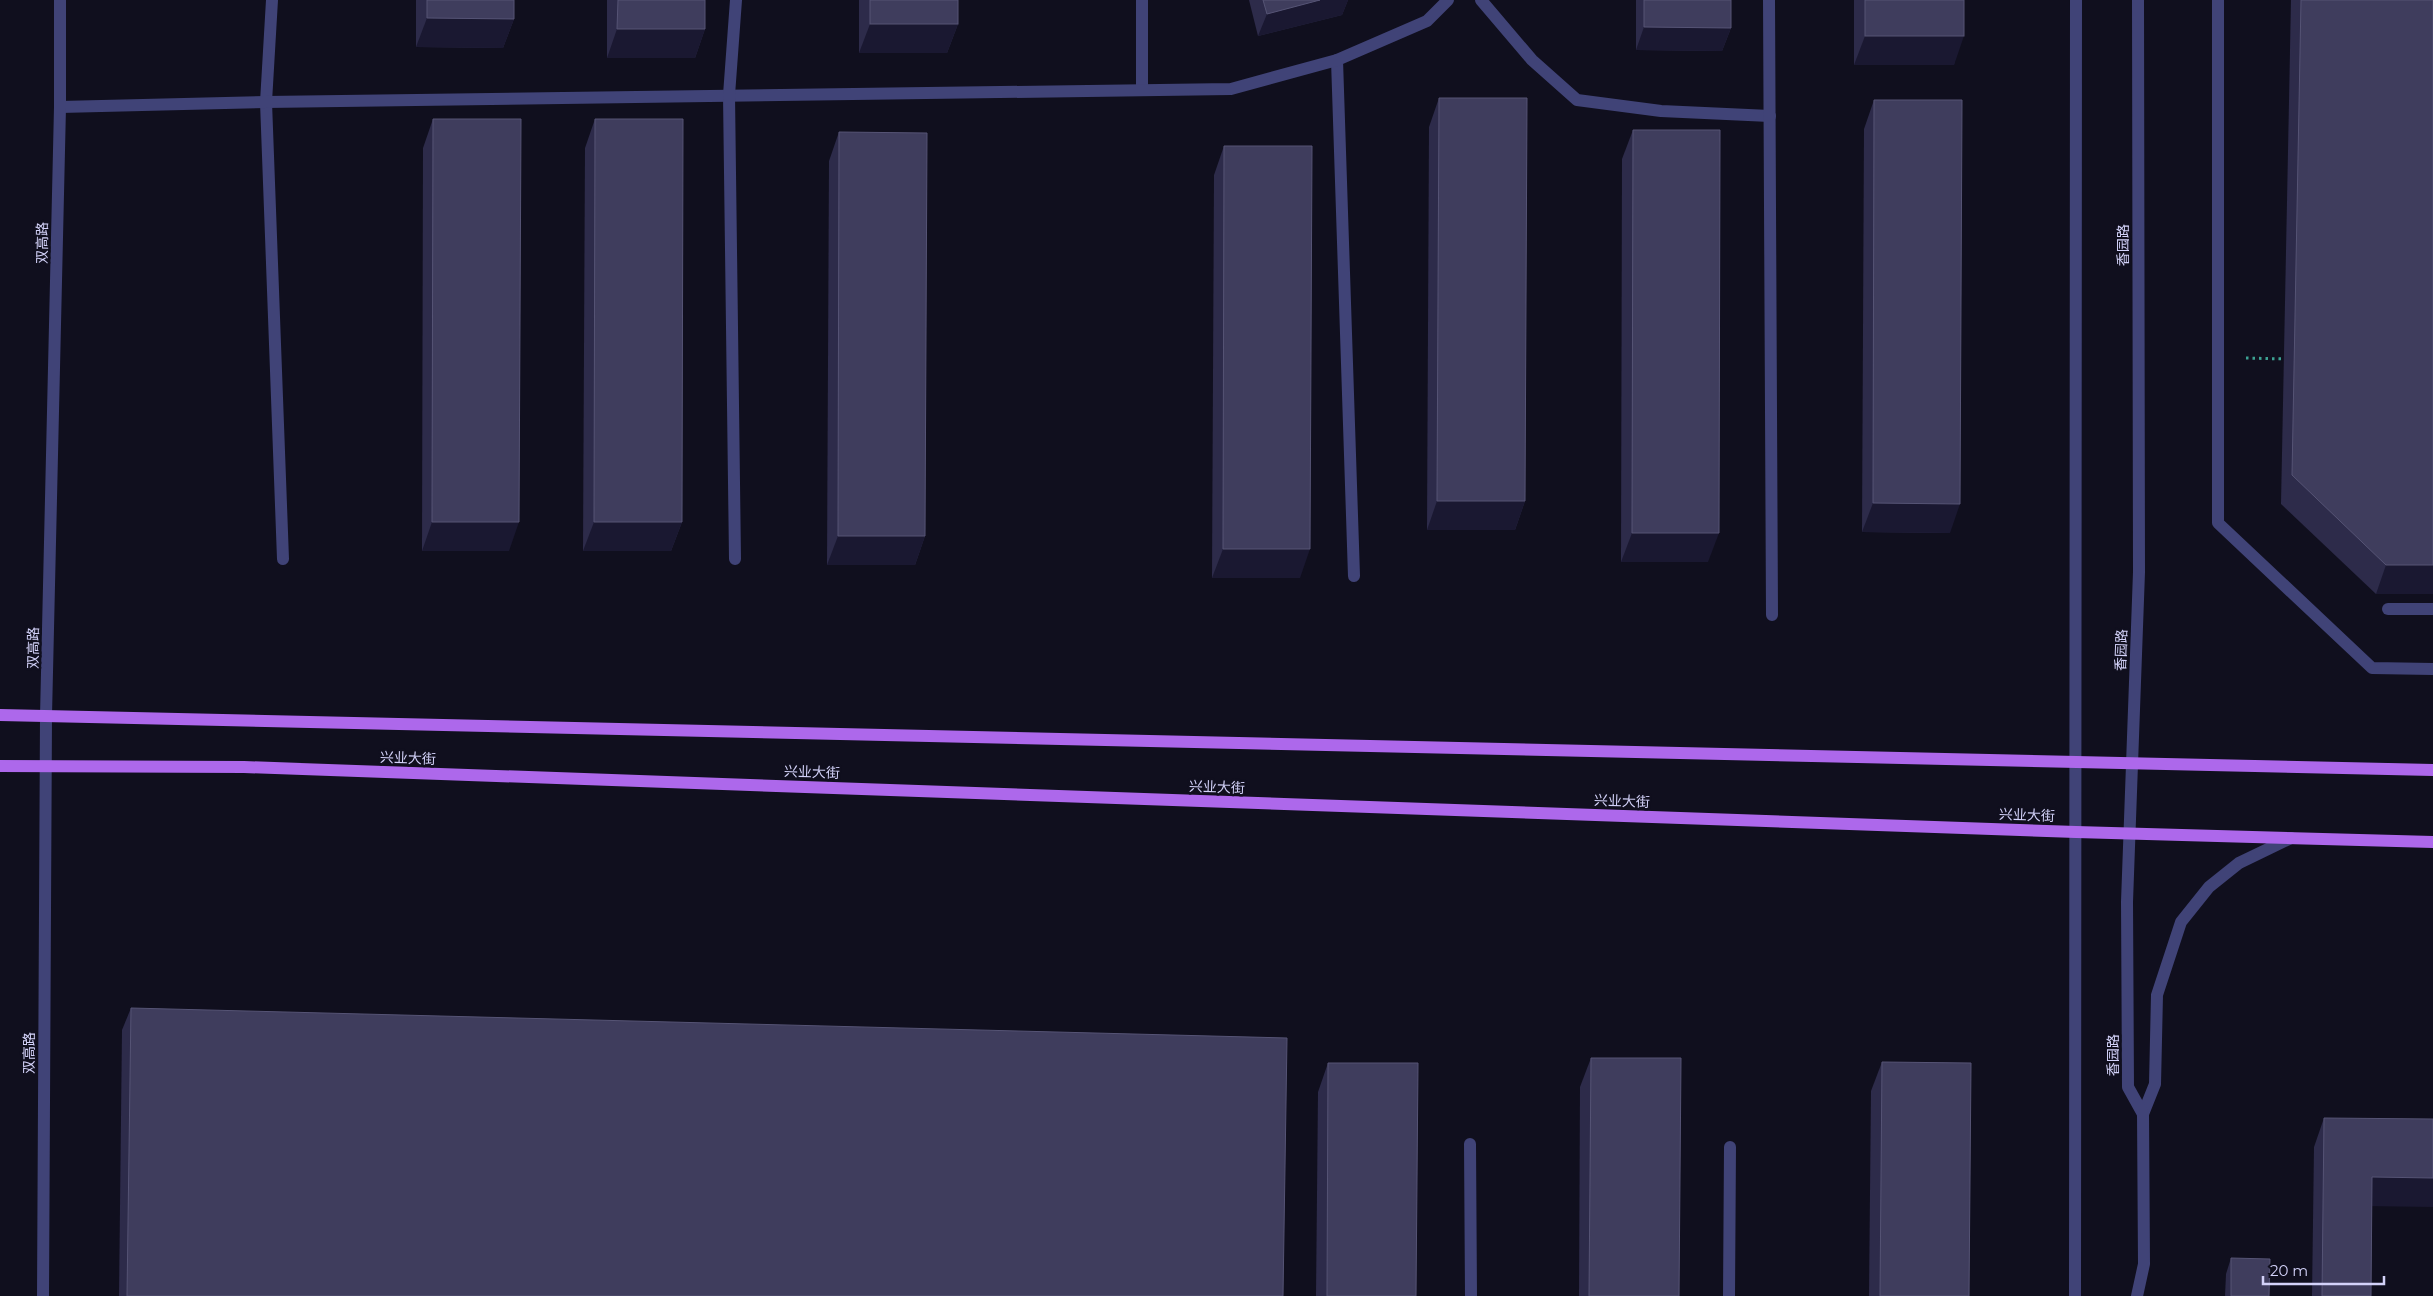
<svg xmlns="http://www.w3.org/2000/svg" width="2433" height="1296" viewBox="0 0 2433 1296" font-family="Montserrat,'Noto Sans SC',sans-serif">
  <style>
    .lines { fill: none; stroke-linecap: round; stroke-linejoin: round }
    .path { stroke: #3da293; stroke-width: 3; stroke-dasharray: 2.5 4; stroke-linecap: butt }
    .minor { stroke: #404377; stroke-width: 12 }
    .major { stroke: #ad68eb; stroke-width: 12 }
    .wall { fill: #2d2b4a }
    .shaded-wall { fill: #1a1831 }
    .building { fill: #3f3d5d; stroke: #565475 }
    .labels { text-anchor: middle; dominant-baseline: central; stroke-width: 5; stroke-linejoin: round; paint-order: stroke }
    .street-label { font-size: 14px; fill: #d3d2f9; stroke: #100f1e }
  </style>
  <rect width="100%" height="100%" fill="#100f1e"/>
  <g class="lines">
    <polyline class="path" points="2246,358 2287,359"/>
    <g class="minor">
      <polyline points="272,0 266,102 283,559"/>
      <polyline points="1142,0 1142,90"/>
      <polyline points="1481,0 1532,60 1577,100 1661,111 1770,116"/>
      <polyline points="1769,0 1772,615"/>
      <polyline points="2218,0 2218,523 2372,668 2433,669"/>
      <polyline points="1337,60 1354,576"/>
      <polyline points="60,107 266,102 1231,89 1337,60 1427,21 1448,0"/>
      <polyline points="735,559 729,95 736,0"/>
      <polyline points="2388,609 2433,609"/>
      <polyline points="2143,1114 2155,1084 2157,995 2181,922 2209,887 2239,863 2291,838"/>
      <polyline points="1470,1144 1471,1296"/>
      <polyline points="43,1296 46,716 60,107 60,0"/>
      <polyline points="1729,1296 1730,1147"/>
      <polyline points="2075,1296 2076,0"/>
      <polyline points="2137,1296 2144,1264 2143,1114 2128,1087 2127,902 2139,572 2138,0"/>
    </g>
    <g class="major">
      <polyline points="0,715 2433,770"/>
      <polyline points="0,766 244,767 2076,832 2433,842"/>
    </g>
  </g>
  <g class="wall">
    <polygon points="416,0 514,0 514,19 503,48 416,47"/>
    <polygon points="607,0 705,0 705,29 695,58 607,58"/>
    <polygon points="859,0 958,0 958,24 947,53 859,53"/>
    <polygon points="1249,0 1348,0 1342,15 1258,36"/>
    <polygon points="1636,0 1731,0 1731,28 1722,51 1636,50"/>
    <polygon points="1854,0 1964,0 1954,65 1854,65"/>
    <polygon points="2291,0 2433,0 2433,594 2376,594 2281,504"/>
    <polygon points="1439,98 1525,501 1515,530 1427,530 1429,127"/>
    <polygon points="1874,100 1950,533 1862,532 1864,129"/>
    <polygon points="433,119 509,551 422,551 423,148"/>
    <polygon points="595,119 682,522 671,551 583,551 585,148"/>
    <polygon points="1633,130 1708,562 1621,562 1622,159"/>
    <polygon points="839,132 925,536 915,565 827,565 829,161"/>
    <polygon points="1224,146 1300,578 1212,578 1214,175"/>
    <polygon points="131,1008 1283,1296 119,1296 122,1030"/>
    <polygon points="1591,1058 1679,1296 1579,1296 1580,1087"/>
    <polygon points="1882,1062 1969,1296 1869,1296 1871,1091"/>
    <polygon points="1328,1063 1416,1296 1316,1296 1318,1092"/>
    <polygon points="2324,1118 2372,1206 2371,1296 2312,1296 2314,1147"/>
    <polygon points="2231,1258 2269,1296 2225,1296 2226,1274"/>
  </g>
  <g class="shaded-wall">
    <polygon points="1320,0 1348,0 1342,15 1258,36 1267,14"/>
    <polygon points="427,18 514,19 503,48 416,47"/>
    <polygon points="870,24 958,24 947,53 859,53"/>
    <polygon points="1644,27 1731,28 1722,51 1636,50"/>
    <polygon points="617,29 705,29 695,58 607,58"/>
    <polygon points="1865,36 1964,36 1954,65 1854,65"/>
    <polygon points="1437,501 1525,501 1515,530 1427,530"/>
    <polygon points="1873,503 1960,504 1950,533 1862,532"/>
    <polygon points="432,522 519,522 509,551 422,551"/>
    <polygon points="594,522 682,522 671,551 583,551"/>
    <polygon points="1632,533 1719,533 1708,562 1621,562"/>
    <polygon points="838,536 925,536 915,565 827,565"/>
    <polygon points="1223,549 1310,549 1300,578 1212,578"/>
    <polygon points="2386,565 2433,565 2433,594 2376,594"/>
    <polygon points="2372,1177 2433,1178 2433,1207 2362,1206"/>
  </g>
  <g class="building">
    <polygon points="427,0 514,0 514,19 427,18"/>
    <polygon points="618,0 705,0 705,29 617,29"/>
    <rect x="870" y="0" width="88" height="24"/>
    <polygon points="1263,0 1320,0 1267,14"/>
    <polygon points="1644,0 1731,0 1731,28 1644,27"/>
    <rect x="1865" y="0" width="99" height="36"/>
    <polygon points="2301,0 2433,0 2433,565 2386,565 2292,475"/>
    <polygon points="1439,98 1527,98 1525,501 1437,501"/>
    <polygon points="1874,100 1962,100 1960,504 1873,503"/>
    <polygon points="433,119 521,119 519,522 432,522"/>
    <polygon points="595,119 683,119 682,522 594,522"/>
    <polygon points="1633,130 1720,130 1719,533 1632,533"/>
    <polygon points="839,132 927,133 925,536 838,536"/>
    <polygon points="1224,146 1312,146 1310,549 1223,549"/>
    <polygon points="131,1008 1287,1038 1283,1296 127,1296"/>
    <polygon points="1591,1058 1681,1058 1679,1296 1589,1296"/>
    <polygon points="1882,1062 1971,1063 1969,1296 1880,1296"/>
    <polygon points="1328,1063 1418,1063 1416,1296 1327,1296"/>
    <polygon points="2324,1118 2433,1119 2433,1178 2372,1177 2371,1296 2322,1296"/>
    <polygon points="2231,1258 2270,1259 2269,1296 2231,1296"/>
  </g>
  <g class="labels">
    <g class="street-label">
      <text transform="translate(42 243) rotate(-89)">双高路</text>
      <text transform="translate(2123 245) rotate(-90)">香园路</text>
      <text transform="translate(33 648) rotate(-89)">双高路</text>
      <text transform="translate(2121 650) rotate(-88)">香园路</text>
      <text transform="translate(408 758) rotate(2)">兴业大街</text>
      <text transform="translate(812 772) rotate(2)">兴业大街</text>
      <text transform="translate(1217 787) rotate(2)">兴业大街</text>
      <text transform="translate(1622 801) rotate(2)">兴业大街</text>
      <text transform="translate(2027 815) rotate(2)">兴业大街</text>
      <text transform="translate(29 1053) rotate(-90)">双高路</text>
      <text transform="translate(2113 1055) rotate(-90)">香园路</text>
    </g>
  </g>
  <path d="M2263 1276v8h121v-8" fill="none" stroke="#d3d2f9" stroke-width="2.5"/>
  <text x="2270" y="1276" font-size="15" fill="#d3d2f9" stroke="#100f1e" stroke-width="4" paint-order="stroke">20 m</text>
</svg>
